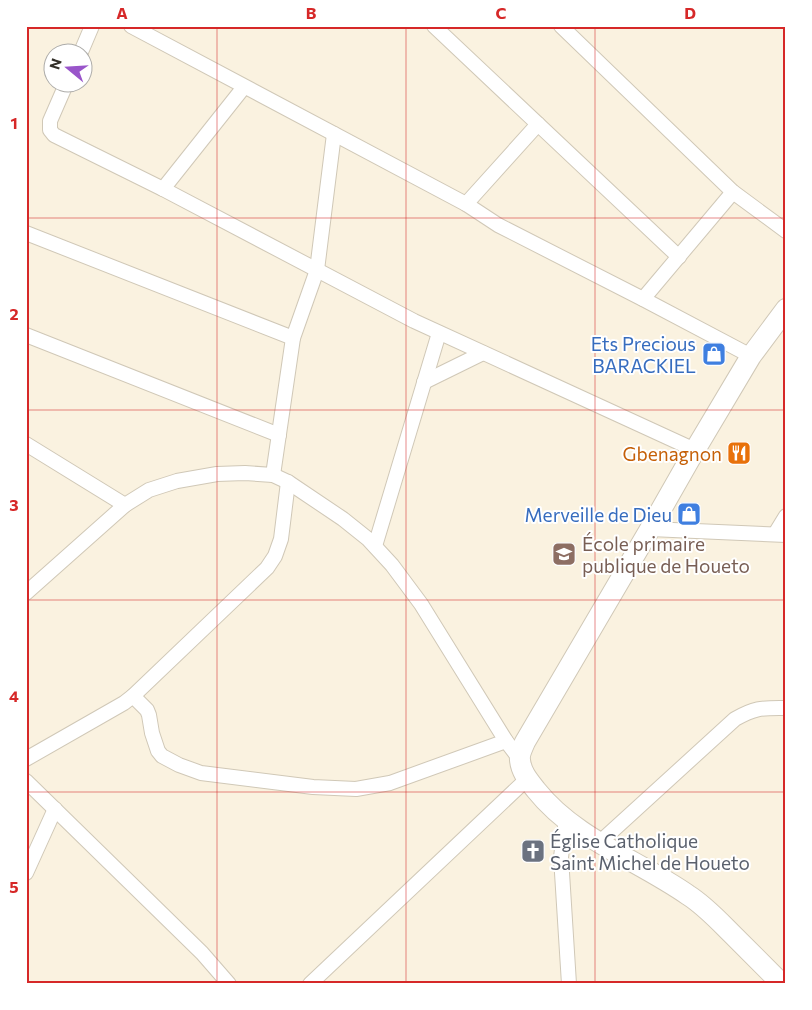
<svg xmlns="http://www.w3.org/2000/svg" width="812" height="1010" viewBox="0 0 812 1010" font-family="Commissioner,sans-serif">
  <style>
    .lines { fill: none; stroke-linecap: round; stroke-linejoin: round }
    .street-casing { stroke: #d0c8b7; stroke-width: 16 }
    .secondary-casing { stroke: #d0c8b7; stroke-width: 22 }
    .street { stroke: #fff; stroke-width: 14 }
    .secondary { stroke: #fff; stroke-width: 20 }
    .grid { fill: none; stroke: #d62828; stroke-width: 1; stroke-opacity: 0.55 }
    .labels { text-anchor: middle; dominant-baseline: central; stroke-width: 4; stroke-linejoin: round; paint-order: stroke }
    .shop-label { font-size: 19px; fill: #366cbe; stroke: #fff; text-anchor: end }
    .food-label { font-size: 19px; fill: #c56008; stroke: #fff; text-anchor: end }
    .education-label { font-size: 19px; fill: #785e54; stroke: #fff; text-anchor: start }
    .worship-label { font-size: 19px; fill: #5b616d; stroke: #fff; text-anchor: start }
    .neatline { fill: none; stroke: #d62828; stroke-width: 2 }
    .grid-label { font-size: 16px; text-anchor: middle; font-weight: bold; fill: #d62828 }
  </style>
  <rect width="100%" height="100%" fill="#faf2e0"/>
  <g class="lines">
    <g class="street-casing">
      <g id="street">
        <polyline points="131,26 466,204 498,225 643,299 751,356"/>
        <polyline points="434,26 679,257"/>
        <polyline points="561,26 733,192 786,231"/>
        <polyline points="81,52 92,26"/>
        <polyline points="67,82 50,121 50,130 54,135 163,189 414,321 695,450"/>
        <polyline points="163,189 244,87"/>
        <polyline points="466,204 538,124"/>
        <polyline points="26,233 293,338"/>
        <polyline points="643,299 733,192"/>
        <polyline points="26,335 279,435"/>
        <polyline points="424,382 483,353"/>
        <polyline points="26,444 125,505"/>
        <polyline points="273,475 293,338 317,270 334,134"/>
        <polyline points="650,529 786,535"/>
        <polyline points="775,534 786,516"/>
        <polyline points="375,546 439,333"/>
        <polyline points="26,593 125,505 149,490 177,481 217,474 245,473 273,475 288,482 343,519 368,539 392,565 421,604 506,741 519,758"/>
        <polyline points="133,696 147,710 149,715 152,733 158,751 162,756 179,765 201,773 313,787 356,789 390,783 506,741"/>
        <polyline points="26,759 124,703 133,696 267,568 275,556 281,539 288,482"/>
        <polyline points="26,781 202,953 229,984"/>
        <polyline points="566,819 561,857 569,984"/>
        <path d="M599,843L735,719C756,707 762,708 786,708"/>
        <polyline points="26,873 55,809"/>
        <polyline points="310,984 527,779"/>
      </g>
    </g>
    <g class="secondary-casing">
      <path id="secondary" d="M782,984C765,967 748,950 731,933C717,919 704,905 688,895C638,860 575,839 536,790C529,781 521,772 520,760C519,754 523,747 525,742L650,529L695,450L751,356L786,309"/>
    </g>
    <use href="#street" class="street"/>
    <use href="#secondary" class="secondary"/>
  </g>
  <path class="grid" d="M217,26V984M406,26V984M595,26V984M26,218H786M26,410H786M26,600H786M26,792H786"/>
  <defs>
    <g id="shop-square" transform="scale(1.25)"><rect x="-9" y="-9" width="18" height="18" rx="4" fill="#3f7fe0" stroke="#fff"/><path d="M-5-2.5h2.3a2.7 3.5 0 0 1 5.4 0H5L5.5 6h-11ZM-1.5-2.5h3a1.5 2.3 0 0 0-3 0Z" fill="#fff"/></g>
    <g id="restaurant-square" transform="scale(1.25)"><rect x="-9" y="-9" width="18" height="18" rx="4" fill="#e8710a" stroke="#fff"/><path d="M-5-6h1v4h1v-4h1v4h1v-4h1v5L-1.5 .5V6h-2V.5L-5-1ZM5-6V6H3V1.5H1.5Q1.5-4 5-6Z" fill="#fff"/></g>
    <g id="school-square" transform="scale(1.25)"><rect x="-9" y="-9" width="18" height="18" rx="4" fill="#8d6e63" stroke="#fff"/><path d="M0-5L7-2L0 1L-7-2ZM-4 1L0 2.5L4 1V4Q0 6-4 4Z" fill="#fff"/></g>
    <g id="church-square" transform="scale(1.25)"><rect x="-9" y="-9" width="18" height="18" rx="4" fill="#6b7280" stroke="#fff"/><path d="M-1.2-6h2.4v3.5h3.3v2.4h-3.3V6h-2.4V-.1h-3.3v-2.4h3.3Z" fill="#fff"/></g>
  </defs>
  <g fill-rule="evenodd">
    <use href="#shop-square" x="714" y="354"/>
    <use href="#restaurant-square" x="739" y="453"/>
    <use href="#shop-square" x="689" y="514"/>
    <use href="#school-square" x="564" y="554"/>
    <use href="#church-square" x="533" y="851"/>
  </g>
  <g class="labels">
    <g class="shop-label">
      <text x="696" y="343">Ets Precious<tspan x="696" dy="22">BARACKIEL</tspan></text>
      <text x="672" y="514">Merveille de Dieu</text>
    </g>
    <g class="food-label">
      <text x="722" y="453">Gbenagnon</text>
    </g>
    <g class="education-label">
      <text x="582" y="543">École primaire<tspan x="582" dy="22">publique de Houeto</tspan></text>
    </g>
    <g class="worship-label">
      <text x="550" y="840">Église Catholique<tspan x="550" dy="22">Saint Michel de Houeto</tspan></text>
    </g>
  </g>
  <rect width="812" height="1010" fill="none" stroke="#ffffff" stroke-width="55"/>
  <g transform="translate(68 68) rotate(288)"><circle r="24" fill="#ffffff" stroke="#adaca9"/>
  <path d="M0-4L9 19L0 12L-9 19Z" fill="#9955ca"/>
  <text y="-8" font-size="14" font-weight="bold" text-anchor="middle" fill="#333029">N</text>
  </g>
  <rect x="28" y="28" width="756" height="954" class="neatline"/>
  <g class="grid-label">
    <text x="122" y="19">A</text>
    <text x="311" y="19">B</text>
    <text x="501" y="19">C</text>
    <text x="690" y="19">D</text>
    <text x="14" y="129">1</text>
    <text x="14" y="320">2</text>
    <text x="14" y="511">3</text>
    <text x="14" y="702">4</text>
    <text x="14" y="893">5</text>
  </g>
</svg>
